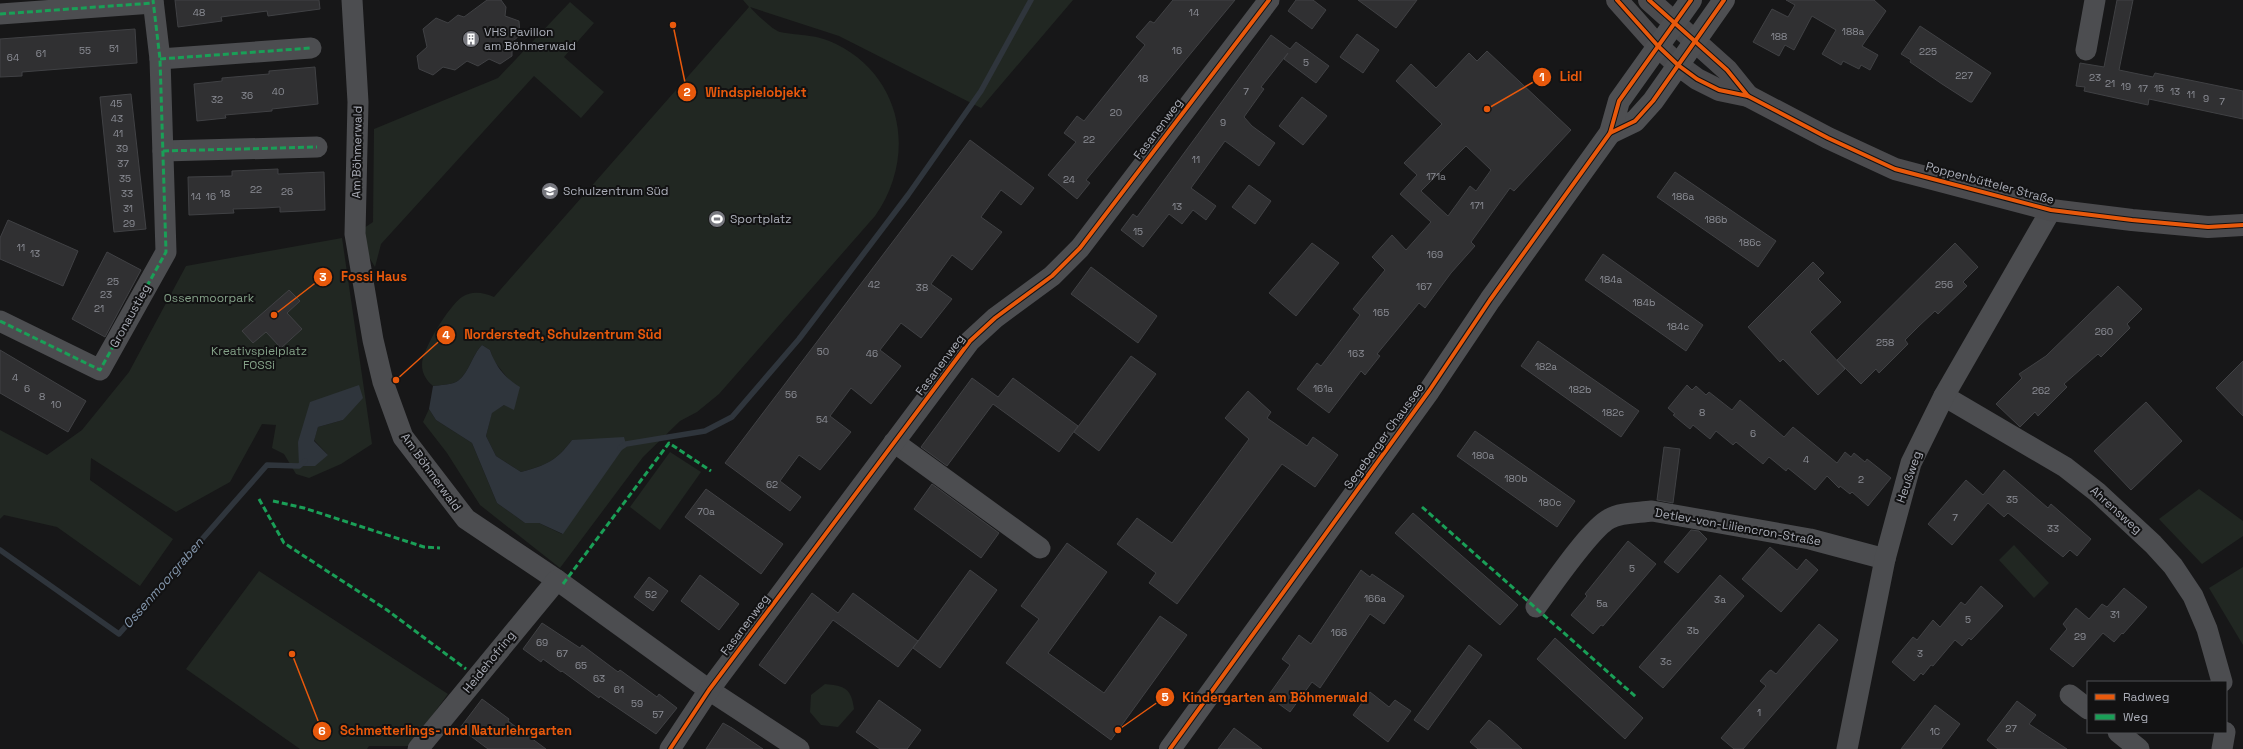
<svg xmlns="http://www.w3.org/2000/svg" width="2243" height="749" viewBox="0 0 2243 749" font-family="'Space Grotesk',sans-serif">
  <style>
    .green { fill: #212722; fill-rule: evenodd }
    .water { fill: #2f353c }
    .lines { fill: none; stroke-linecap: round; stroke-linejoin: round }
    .stream { stroke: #2f353c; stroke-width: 5.5 }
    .building { fill: #303032; stroke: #404144; fill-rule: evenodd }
    .minor { stroke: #4c4d50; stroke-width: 21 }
    .secondary { stroke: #4b4b4e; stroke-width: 22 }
    .primary { stroke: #4e4f52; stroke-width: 22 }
    .quiet { stroke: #1a9f57; stroke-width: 3; stroke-dasharray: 6 3; stroke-linecap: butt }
    .cycleway-casing { stroke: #121213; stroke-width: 6 }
    .cycleway { stroke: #e8590c; stroke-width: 4 }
    .labels { text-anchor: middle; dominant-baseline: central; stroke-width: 4; stroke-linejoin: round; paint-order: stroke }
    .number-label { font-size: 10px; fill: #8c8e96 }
    .poi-label { font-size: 12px; fill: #aaadb7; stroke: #121213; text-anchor: start }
    .street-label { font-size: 12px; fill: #aaadb7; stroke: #121213 }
    .park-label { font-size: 12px; fill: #83a087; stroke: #121213 }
    .water-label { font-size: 13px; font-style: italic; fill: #8598ae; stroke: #121213 }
    .leader { fill: none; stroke: #e8590c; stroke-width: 1.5 }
    .callout-dot { fill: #e8590c; stroke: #121213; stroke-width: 1.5 }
    .mark-label { font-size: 12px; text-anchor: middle; font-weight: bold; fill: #fff }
    .callout-label { font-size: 13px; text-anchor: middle; font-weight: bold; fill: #e8590c; stroke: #121213; stroke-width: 4; stroke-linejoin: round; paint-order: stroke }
  </style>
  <rect width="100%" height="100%" fill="#171718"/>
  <g class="green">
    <path d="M743,0H1073L981,108L839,36L750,7C754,12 774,31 780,32C801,36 816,34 836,44C903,77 917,157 875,216L719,394L697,412L680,421L643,457L560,568L480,505L447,453L423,422L429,409L436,420L472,443L497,503L525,523H539L562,534L572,440C556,461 547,465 521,472L496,456L486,436L492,412L504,405L509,380L494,361L490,350L482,345C472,355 468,376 456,382C450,385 440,385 433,386C427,381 422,374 422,365C422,349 449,306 462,297C473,290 484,293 494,297L749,7Z"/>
    <polygon points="570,2 594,23 564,57 604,92 581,118 534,76 381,244 375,267 355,234 373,222 374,129 498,78"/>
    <path d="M342,238L372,444L341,464L309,478L296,474L284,454L272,448L276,425L262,424L230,482L176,512L91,458L90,480L173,539L140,586L57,527L4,515L0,519V430L47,455L82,430L129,372L186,266ZM361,392L343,420L318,427L314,440L328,455L298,442Z"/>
    <polygon points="670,452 701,472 660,530 630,507"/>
    <polygon points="2199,489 2243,521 2243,536 2202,564 2159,519"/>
    <polygon points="2014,545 2049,583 2034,598 1999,560"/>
    <polygon points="2243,567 2243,645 2209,588"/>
    <polygon points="259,571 448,694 410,746 369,746 367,749 300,749 186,669"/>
    <path d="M825,684C845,686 851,688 854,709L838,727L821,725L810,712L811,695Z"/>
  </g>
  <g class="water">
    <path d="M482,345L490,350C496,367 505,378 520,387L514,410L504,405L492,413L486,436L496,456L521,472C547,465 556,461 572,440L624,437L626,444L563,534L539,523H525L497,503L472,443L436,420L429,409L433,386C440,385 450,385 456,382C468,376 472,355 482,345Z"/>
    <polygon points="359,385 363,398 343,420 318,427 314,441 328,455 315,466 299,466 298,442 310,402"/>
  </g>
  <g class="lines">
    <g class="stream">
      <polyline points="620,448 626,444 705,431 732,417 799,339 908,195 981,91 1031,0"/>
      <polyline points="0,550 119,634 267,465 299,466 305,461"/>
    </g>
  </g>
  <g class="building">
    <polygon points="175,0 319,0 320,9 268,16 267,11 221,17 222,21 178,27"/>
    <polygon points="487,0 501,0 506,7 505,16 519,21 520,35 512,42 512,56 500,64 489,59 478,66 467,61 455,70 443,67 433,75 419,69 417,56 427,47 423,29 436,18 448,23 458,15 464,17"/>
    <polygon points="1173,0 1235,0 1086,180 1090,183 1077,199 1048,175 1076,142 1064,133 1077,116 1084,121 1145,45 1136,37 1150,21 1154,23"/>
    <polygon points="1296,0 1313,0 1326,10 1312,29 1288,11"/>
    <polygon points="1358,0 1417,0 1396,28"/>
    <polygon points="1786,0 1874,0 1886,11 1862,46 1878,55 1870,70 1861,65 1859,69 1843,61 1841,65 1822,54 1836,30 1812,16 1794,50 1785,45 1779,56 1753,42 1772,9 1788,17 1795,5"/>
    <polygon points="2117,0 2133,0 2119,70 2153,77 2155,73 2243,91 2243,119 2149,99 2148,105 2084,91 2085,87 2076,86 2080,63 2104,67"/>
    <polygon points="1920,26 1991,73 1972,102 1970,102 1942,84 1910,62 1911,60 1901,54"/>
    <polygon points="135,29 137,63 22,72 22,76 0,77 0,39"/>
    <polygon points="1357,34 1379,50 1363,73 1340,57"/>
    <polygon points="1271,35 1290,49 1296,42 1329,66 1316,83 1284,59 1288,53 1261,87 1264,89 1244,117 1252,126 1275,143 1259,166 1225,141 1191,188 1216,206 1206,220 1193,210 1182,224 1169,214 1143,247 1121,230 1133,214 1137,217"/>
    <path d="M1487,51L1571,130L1514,191L1510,188L1471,242L1475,246L1451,273L1425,308L1419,303L1377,354L1380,356L1365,375L1361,371L1329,413L1297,389L1317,363L1321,366L1360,315L1353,309L1385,270L1372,257L1392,235L1406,250L1431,222L1400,194L1417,175L1404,163L1442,124L1396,81L1411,64L1436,88L1469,53L1477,61ZM1466,146L1491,170L1476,191L1470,186L1448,216L1421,191Z"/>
    <polygon points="315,67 318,104 272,109 272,111 225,115 226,118 197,121 194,84 222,81 222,78 269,74 269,71"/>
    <polygon points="131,94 146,229 114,232 100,97"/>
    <polygon points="1302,97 1327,116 1303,145 1279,126"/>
    <polygon points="970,140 1034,188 1021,205 1001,190 981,217 1002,232 972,270 952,255 931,284 952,299 921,338 901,323 880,350 901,366 871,404 851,388 830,416 851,432 820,470 799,455 780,481 801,497 790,511 725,463"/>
    <polygon points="278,169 278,174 324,172 325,210 280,212 280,207 264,208 233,209 234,213 189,215 188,177 232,176 232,171"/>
    <polygon points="1675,172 1776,241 1758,267 1657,197"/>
    <polygon points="1249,185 1271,201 1255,224 1232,207"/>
    <polygon points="8,220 78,251 63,286 0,259 0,238"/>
    <polygon points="1312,243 1339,263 1296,316 1269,293"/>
    <polygon points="1955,243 1978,267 1963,282 1967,286 1938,314 1935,311 1919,326 1905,340 1908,344 1879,373 1876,369 1861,384 1837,360"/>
    <polygon points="107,252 141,270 105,337 72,319"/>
    <polygon points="1603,254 1703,325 1686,351 1585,280"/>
    <polygon points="1813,262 1824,273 1818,279 1841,302 1810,332 1845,369 1818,395 1783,359 1780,362 1748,327"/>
    <polygon points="1091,267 1157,316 1138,343 1071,294"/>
    <polygon points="2118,286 2142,309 2127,324 2130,328 2101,357 2098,354 2064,384 2067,387 2038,416 2035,412 2020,427 2018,425 1996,404 2022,378 2019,374 2046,356"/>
    <polygon points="289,290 300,301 287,313 302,329 281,348 266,332 253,343 242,331"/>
    <polygon points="1538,341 1639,411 1621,437 1521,366"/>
    <polygon points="0,350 86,401 68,432 0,393"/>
    <polygon points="1131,356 1156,374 1099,451 1074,432"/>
    <polygon points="2243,361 2243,416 2216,388"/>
    <polygon points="972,378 998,397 1013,378 1078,426 1059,452 993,404 947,466 921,447"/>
    <polygon points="1687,385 1692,390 1696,386 1706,395 1709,392 1732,410 1740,400 1784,437 1793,427 1837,463 1845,452 1851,457 1854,453 1865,462 1867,459 1891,478 1868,506 1852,492 1850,494 1840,486 1839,488 1827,476 1815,490 1788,468 1786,471 1769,457 1763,464 1736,442 1733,445 1716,431 1710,439 1693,425 1690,429 1673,415 1675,414 1668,408"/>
    <polygon points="1248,391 1271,412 1267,418 1307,446 1313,437 1338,455 1315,487 1282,464 1177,604 1149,583 1156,573 1117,544 1137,518 1172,543 1249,439 1225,418"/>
    <polygon points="2146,402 2182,441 2131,490 2094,451"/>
    <polygon points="1475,431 1575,501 1557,527 1457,456"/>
    <polygon points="1664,447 1680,449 1673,503 1657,500"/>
    <polygon points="2004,470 2048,508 2051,504 2091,539 2077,556 2070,550 2063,557 2008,513 2004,517 1988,503 1952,545 1928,524 1966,480 1983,495"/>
    <polygon points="932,484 999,533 981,558 914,509"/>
    <polygon points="706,489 783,544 761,574 685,517"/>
    <polygon points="1413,513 1518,605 1500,625 1395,533"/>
    <polygon points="1691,530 1699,531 1707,539 1678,573 1664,562"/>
    <polygon points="1628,541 1656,564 1603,626 1601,625 1593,634 1571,615 1587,596 1585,594"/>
    <polygon points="1067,543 1107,572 1048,653 1104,693 1160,616 1187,635 1111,740 1006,663 1039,619 1021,606"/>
    <polygon points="1770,547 1797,570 1806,559 1818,570 1781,612 1742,579"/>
    <polygon points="970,570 997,590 940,668 913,648"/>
    <polygon points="1361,570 1370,577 1372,574 1404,596 1384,624 1370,614 1320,688 1312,682 1290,712 1268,696 1290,665 1282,659 1299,635 1311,644"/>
    <polygon points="700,575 739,604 719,630 681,601"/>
    <polygon points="1720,575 1744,596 1663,688 1639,667"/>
    <polygon points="649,577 668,591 653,611 634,597"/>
    <polygon points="1981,586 2003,606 1971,640 1969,638 1962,646 1955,640 1933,666 1931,665 1923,675 1921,673 1914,681 1892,662 1913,637 1917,640 1933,620 1940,627 1961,602 1965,605"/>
    <polygon points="2124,588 2147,607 2123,634 2122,633 2114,642 2103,633 2073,667 2050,649 2067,629 2063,624 2076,608 2089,619 2102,604 2107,607"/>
    <polygon points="812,593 838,613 853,593 918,641 898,667 833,620 785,684 759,665"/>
    <polygon points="542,623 580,648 582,645 618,672 620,670 657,697 659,694 677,708 656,734 600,696 599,698 562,671 561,672 543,659 541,662 523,649"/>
    <polygon points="1819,624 1838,640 1743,749 1734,749 1721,738 1766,686 1760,681 1769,671 1771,670 1776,674"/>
    <polygon points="1555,638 1643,718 1625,739 1537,659"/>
    <polygon points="1469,645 1482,655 1428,730 1414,720"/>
    <polygon points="1370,692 1389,707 1395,700 1411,711 1388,742 1353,715"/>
    <polygon points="482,699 509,719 508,721 546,749 488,749 460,728"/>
    <polygon points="879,700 921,730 907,749 880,749 856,732"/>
    <polygon points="2017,701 2036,715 2029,724 2067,749 1998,749 1987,740"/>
    <polygon points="1935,705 1960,724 1941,749 1901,749"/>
    <polygon points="1489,720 1498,727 1522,749 1478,749 1470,742"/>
    <polygon points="723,723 732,728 763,749 706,749"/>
    <polygon points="1234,728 1262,749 1218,749"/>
  </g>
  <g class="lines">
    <g class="minor">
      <polyline points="352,0 358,102 355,234 373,340 383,382 403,437 466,519 557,580 709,690 799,749"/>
      <polyline points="0,14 153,3"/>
      <polyline points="2086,50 2095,0"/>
      <polyline points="160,59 311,48"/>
      <polyline points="163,151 317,147"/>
      <polyline points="0,321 100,370 166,252 160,59 153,0"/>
      <polyline points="1944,396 2065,467 2097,492 2153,544 2173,566 2193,596 2207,629 2222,682"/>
      <polyline points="894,442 1040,548"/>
      <path d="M1536,607C1551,587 1590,529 1609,519C1621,512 1638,513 1652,511L1810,539L1885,559"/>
      <polyline points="2070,695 2088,709"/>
      <polyline points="2118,732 2139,749"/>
      <polyline points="418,749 557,580"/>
      <polyline points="670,749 709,690 970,341 995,318 1052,276 1080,248 1269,0"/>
      <polyline points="1847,749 1885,559 1911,463 1944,396 2051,210"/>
      <polyline points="2222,749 2225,732"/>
    </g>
    <g class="secondary">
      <polyline points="1617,0 1658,46 1678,65 1697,79 1719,90 1748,96 1828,138 1895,169 2051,210 2132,220 2208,227 2243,225"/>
      <polyline points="1649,0 1727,70 1748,96"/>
    </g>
    <g class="primary">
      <polyline points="1610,133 1635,121 1653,101 1724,0"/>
      <polyline points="1170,749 1429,391 1490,300 1610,133 1619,101 1691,0"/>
    </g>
    <g class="quiet">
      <polyline points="0,14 153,3"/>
      <polyline points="160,59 311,48"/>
      <polyline points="163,151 317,147"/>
      <polyline points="0,321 100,370 166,252 160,59 153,0"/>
      <polyline points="259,499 284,543 387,610 466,669"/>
      <polyline points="273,501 304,508 424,547 440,548"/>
      <polyline points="1422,507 1636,697"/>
      <polyline points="563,584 669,443 711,471"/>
    </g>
    <g class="cycleway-casing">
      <g id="cycleway">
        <polyline points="1617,0 1658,46 1678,65 1697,79 1719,90 1748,96 1828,138 1895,169 2051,210 2132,220 2208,227 2243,225"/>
        <polyline points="1649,0 1727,70 1748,96"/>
        <polyline points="1610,133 1635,121 1653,101 1724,0"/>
        <polyline points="670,749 709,690 970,341 995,318 1052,276 1080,248 1269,0"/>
        <polyline points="1170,749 1429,391 1490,300 1610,133 1619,101 1691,0"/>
      </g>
    </g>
    <use href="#cycleway" class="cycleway"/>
  </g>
  <defs>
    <g id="building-disc" transform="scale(0.9)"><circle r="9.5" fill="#77787f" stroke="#121213"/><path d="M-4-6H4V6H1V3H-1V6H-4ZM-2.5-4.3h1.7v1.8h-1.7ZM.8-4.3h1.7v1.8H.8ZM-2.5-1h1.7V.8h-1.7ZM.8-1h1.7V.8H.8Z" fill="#fff"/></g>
    <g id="school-disc" transform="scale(0.9)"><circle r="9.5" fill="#77787f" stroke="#121213"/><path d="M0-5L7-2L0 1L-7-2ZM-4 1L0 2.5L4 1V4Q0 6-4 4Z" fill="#fff"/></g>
    <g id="stadium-disc" transform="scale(0.9)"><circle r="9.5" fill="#77787f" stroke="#121213"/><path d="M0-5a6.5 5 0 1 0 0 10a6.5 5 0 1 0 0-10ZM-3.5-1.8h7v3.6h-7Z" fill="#fff"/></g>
  </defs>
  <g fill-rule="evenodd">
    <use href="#building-disc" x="471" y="39"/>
    <use href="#school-disc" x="550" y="191"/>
    <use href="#stadium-disc" x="717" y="219"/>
  </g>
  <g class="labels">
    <g class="number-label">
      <text x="199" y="12">48</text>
      <text x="1194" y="12">14</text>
      <text x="1853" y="31">188a</text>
      <text x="1779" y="36">188</text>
      <text x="114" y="48">51</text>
      <text x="85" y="50">55</text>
      <text x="1177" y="50">16</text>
      <text x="1928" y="51">225</text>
      <text x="41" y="53">61</text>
      <text x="13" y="57">64</text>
      <text x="1306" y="62">5</text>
      <text x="1964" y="75">227</text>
      <text x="2095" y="77">23</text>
      <text x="1143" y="78">18</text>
      <text x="2110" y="83">21</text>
      <text x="2126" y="86">19</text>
      <text x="2143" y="88">17</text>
      <text x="2159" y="88">15</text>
      <text x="278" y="91">40</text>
      <text x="1246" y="91">7</text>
      <text x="2175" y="91">13</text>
      <text x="2191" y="94">11</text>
      <text x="247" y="95">36</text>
      <text x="2206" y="98">9</text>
      <text x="217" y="99">32</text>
      <text x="2222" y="101">7</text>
      <text x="116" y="103">45</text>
      <text x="1116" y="112">20</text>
      <text x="117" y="118">43</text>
      <text x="1223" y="122">9</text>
      <text x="118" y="133">41</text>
      <text x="1089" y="139">22</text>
      <text x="122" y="148">39</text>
      <text x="1196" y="159">11</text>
      <text x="123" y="163">37</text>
      <text x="1436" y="176">171a</text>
      <text x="125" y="178">35</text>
      <text x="1069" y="179">24</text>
      <text x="256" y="189">22</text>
      <text x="287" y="191">26</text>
      <text x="127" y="193">33</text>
      <text x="225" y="193">18</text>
      <text x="196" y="196">14</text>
      <text x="211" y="196">16</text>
      <text x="1683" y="196">186a</text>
      <text x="1477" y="205">171</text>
      <text x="1177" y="206">13</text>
      <text x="128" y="208">31</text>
      <text x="1716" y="219">186b</text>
      <text x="129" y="223">29</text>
      <text x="1138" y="231">15</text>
      <text x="1750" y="242">186c</text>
      <text x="21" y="247">11</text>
      <text x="35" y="253">13</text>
      <text x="1435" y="254">169</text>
      <text x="1611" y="279">184a</text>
      <text x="113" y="281">25</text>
      <text x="874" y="284">42</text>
      <text x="1944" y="284">256</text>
      <text x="1424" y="286">167</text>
      <text x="922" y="287">38</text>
      <text x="106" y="294">23</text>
      <text x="1644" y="302">184b</text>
      <text x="99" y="308">21</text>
      <text x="1381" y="312">165</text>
      <text x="1678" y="326">184c</text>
      <text x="2104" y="331">260</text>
      <text x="1885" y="342">258</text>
      <text x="823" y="351">50</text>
      <text x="872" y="353">46</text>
      <text x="1356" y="353">163</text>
      <text x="1546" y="366">182a</text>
      <text x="15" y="377">4</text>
      <text x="27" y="388">6</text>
      <text x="1323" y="388">161a</text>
      <text x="1580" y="389">182b</text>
      <text x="2041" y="390">262</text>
      <text x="791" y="394">56</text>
      <text x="42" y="396">8</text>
      <text x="56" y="404">10</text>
      <text x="1613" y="412">182c</text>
      <text x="1702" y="412">8</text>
      <text x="822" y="419">54</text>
      <text x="1753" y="433">6</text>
      <text x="1483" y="455">180a</text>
      <text x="1806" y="459">4</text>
      <text x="1516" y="478">180b</text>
      <text x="1861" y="479">2</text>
      <text x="772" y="484">62</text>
      <text x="2012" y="499">35</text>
      <text x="1550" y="502">180c</text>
      <text x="706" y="511">70a</text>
      <text x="1955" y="517">7</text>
      <text x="2053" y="528">33</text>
      <text x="1632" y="568">5</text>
      <text x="651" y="594">52</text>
      <text x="1375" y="598">166a</text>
      <text x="1720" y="599">3a</text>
      <text x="1602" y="603">5a</text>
      <text x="2115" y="614">31</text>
      <text x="1968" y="619">5</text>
      <text x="1693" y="630">3b</text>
      <text x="1339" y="632">166</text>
      <text x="2080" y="636">29</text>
      <text x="542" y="642">69</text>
      <text x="562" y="653">67</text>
      <text x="1920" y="653">3</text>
      <text x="1666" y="661">3c</text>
      <text x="581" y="665">65</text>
      <text x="599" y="678">63</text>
      <text x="619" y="689">61</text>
      <text x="637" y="703">59</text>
      <text x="1759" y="712">1</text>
      <text x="658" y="714">57</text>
      <text x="2011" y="728">27</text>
      <text x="1935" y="731">1C</text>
    </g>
    <g class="poi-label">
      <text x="484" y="32">VHS Pavillon<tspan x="484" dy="14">am Böhmerwald</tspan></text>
      <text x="563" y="191">Schulzentrum Süd</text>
      <text x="730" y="219">Sportplatz</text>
    </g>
    <g class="street-label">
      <text transform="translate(1158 129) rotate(-53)">Fasanenweg</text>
      <text transform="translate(357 152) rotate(-89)">Am Böhmerwald</text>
      <text transform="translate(1990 183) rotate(15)">Poppenbütteler Straße</text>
      <text transform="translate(130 316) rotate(-61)">Gronaustieg</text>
      <text transform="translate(940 365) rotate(-53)">Fasanenweg</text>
      <text transform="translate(1384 436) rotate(-54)">Segeberger Chaussee</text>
      <text transform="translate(431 472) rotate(54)">Am Böhmerwald</text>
      <text transform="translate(1909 477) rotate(-71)">Heußweg</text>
      <text transform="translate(2116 510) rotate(42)">Ahrensweg</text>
      <text transform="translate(1738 527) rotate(10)">Detlev-von-Liliencron-Straße</text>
      <text transform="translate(745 625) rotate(-53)">Fasanenweg</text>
      <text transform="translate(489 662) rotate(-51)">Heidehofring</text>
    </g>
    <g class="park-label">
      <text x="209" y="298">Ossenmoorpark</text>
      <text x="259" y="351">Kreativspielplatz<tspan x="259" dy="14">FOSSi</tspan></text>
    </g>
    <g class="water-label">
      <text transform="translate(163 583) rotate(-49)">Ossenmoorgraben</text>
    </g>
  </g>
  <path class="leader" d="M1487 109L1542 77M673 25L687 92M274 315L323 277M396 380L446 335M1118 730L1165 697M292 654L322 731"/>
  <g class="callout-dot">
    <circle cx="1487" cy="109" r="4"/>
    <circle cx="673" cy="25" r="4"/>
    <circle cx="274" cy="315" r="4"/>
    <circle cx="396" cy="380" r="4"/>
    <circle cx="1118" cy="730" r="4"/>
    <circle cx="292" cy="654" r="4"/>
    <circle cx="1542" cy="77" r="10"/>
    <circle cx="687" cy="92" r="10"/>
    <circle cx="323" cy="277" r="10"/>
    <circle cx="446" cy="335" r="10"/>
    <circle cx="1165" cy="697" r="10"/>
    <circle cx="322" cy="731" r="10"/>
  </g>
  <g class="mark-label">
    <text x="1542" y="81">1</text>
    <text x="687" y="96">2</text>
    <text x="323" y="281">3</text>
    <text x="446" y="339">4</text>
    <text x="1165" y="701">5</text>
    <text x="322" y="735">6</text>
  </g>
  <g class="callout-label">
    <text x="1571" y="81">Lidl</text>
    <text x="756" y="97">Windspielobjekt</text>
    <text x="374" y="281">Fossi Haus</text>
    <text x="563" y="339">Norderstedt, Schulzentrum Süd</text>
    <text x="1275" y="702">Kindergarten am Böhmerwald</text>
    <text x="456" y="735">Schmetterlings- und Naturlehrgarten</text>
  </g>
  <rect x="2087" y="681" width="140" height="52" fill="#121213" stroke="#4f5055"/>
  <rect x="2095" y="694" width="20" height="6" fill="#e8590c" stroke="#4f5055"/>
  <text x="2123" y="701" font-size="12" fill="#aaadb7">Radweg</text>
  <rect x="2095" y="714" width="20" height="6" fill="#1a9f57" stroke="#4f5055"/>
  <text x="2123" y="721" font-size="12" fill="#aaadb7">Weg</text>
</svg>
